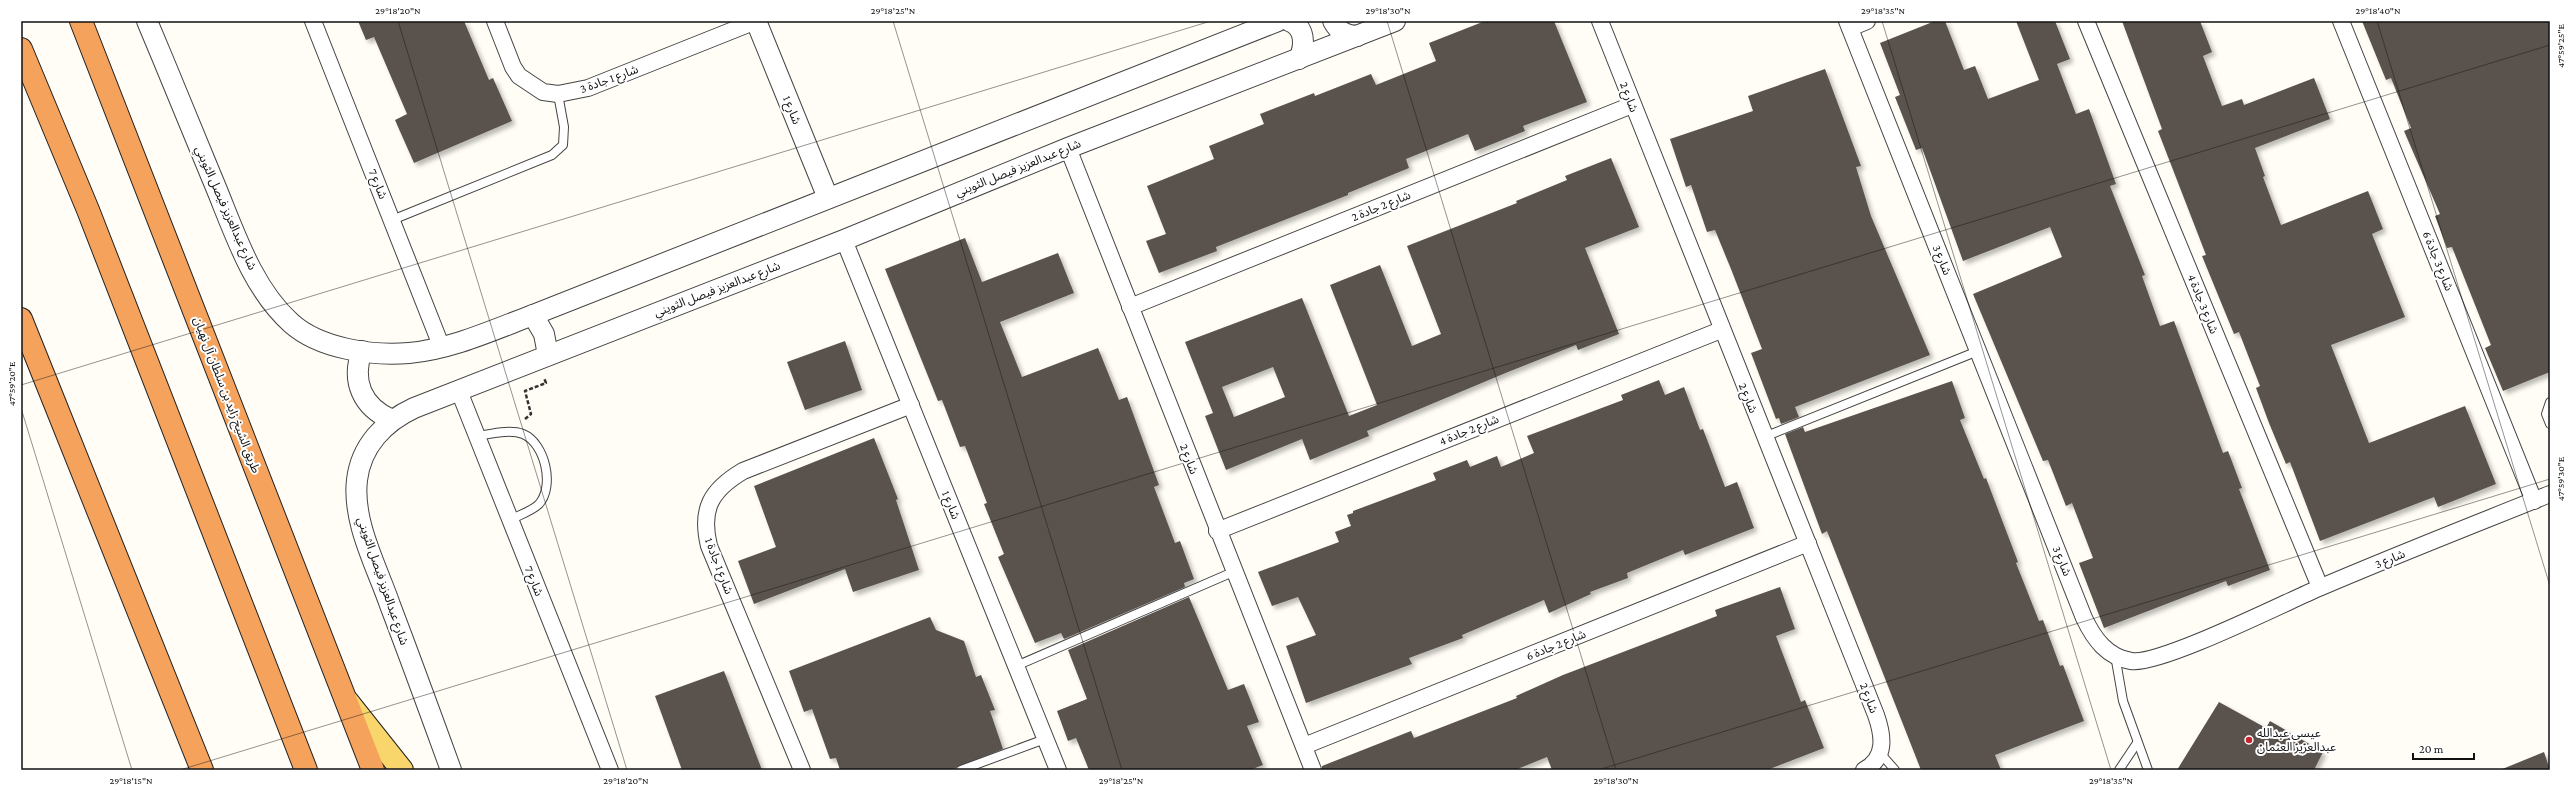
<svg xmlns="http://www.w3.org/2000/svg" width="2571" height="791" viewBox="0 0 2571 791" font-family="'Crimson Pro','Noto Sans Arabic',serif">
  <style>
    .building { fill: #5a524d; fill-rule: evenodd; filter: url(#shadow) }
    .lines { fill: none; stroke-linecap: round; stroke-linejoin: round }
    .service-casing { stroke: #444; stroke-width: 10 }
    .minor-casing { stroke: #444; stroke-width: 18 }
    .tertiary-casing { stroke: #444; stroke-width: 22 }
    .primary-casing { stroke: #222; stroke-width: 24 }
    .motorway-casing { stroke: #222; stroke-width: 24 }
    .path { stroke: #333; stroke-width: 2.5; stroke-dasharray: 4 2; stroke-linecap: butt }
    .service { stroke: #fff; stroke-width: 8 }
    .minor { stroke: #fff; stroke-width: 16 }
    .tertiary { stroke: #fff; stroke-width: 20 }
    .primary { stroke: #f9d66b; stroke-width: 22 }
    .motorway { stroke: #f5a25d; stroke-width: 22 }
    .ticks { fill: none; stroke: #111; stroke-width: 1; stroke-opacity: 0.45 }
    .poi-dot { fill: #c4262e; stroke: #fff; stroke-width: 1.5 }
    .labels { text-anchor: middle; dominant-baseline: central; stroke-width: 4; stroke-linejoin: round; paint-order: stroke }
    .street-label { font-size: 12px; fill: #111; stroke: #fff }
    .poi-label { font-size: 12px; fill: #111; stroke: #fff; text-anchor: start }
    .neatline { fill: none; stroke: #111; stroke-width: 1.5 }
    .ticks-label { font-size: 10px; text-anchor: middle; fill: #111 }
  </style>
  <defs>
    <filter id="shadow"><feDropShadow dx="3.5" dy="3.5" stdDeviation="2" flood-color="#0004"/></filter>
  </defs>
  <rect width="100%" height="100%" fill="#fffdf5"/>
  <g class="building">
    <polygon points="358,21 464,21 489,80 493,78 512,121 414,163 395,120 407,114 374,37 366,40"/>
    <polygon points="1485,21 1554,21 1587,102 1523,126 1525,131 1475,151 1468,134 1406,159 1409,168 1348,193 1348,195 1216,247 1217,251 1159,273 1146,241 1166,234 1147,186 1214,159 1209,146 1264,124 1260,114 1314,93 1315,96 1371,74 1376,85 1436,61 1429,43"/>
    <polygon points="1935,21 1945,21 1964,70 1975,66 1988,99 2039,80 2016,21 2055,21 2070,59 2057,64 2076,114 2089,109 2116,184 2110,186 2145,275 2142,276 2160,326 2174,321 2223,453 2228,451 2242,488 2239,489 2270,570 2228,586 2226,581 2104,628 2079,563 2093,558 2072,503 2066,506 2048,460 2043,461 1973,294 2062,257 2050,227 1963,261 1922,148 1916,150 1895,97 1900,95 1880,43"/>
    <polygon points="2122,21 2200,21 2212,52 2203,56 2222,106 2242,99 2244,105 2314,78 2330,119 2255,148 2265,176 2263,177 2281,225 2368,191 2383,229 2372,234 2405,317 2331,345 2369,443 2465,406 2496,484 2438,507 2434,497 2320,541 2290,462 2286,464 2269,423 2256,388 2260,386 2239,332 2234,334 2202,256 2206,255 2158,131 2162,129"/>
    <polygon points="2362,21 2550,21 2550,372 2503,391 2485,348 2491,345 2452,247 2447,248 2435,216 2440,214 2404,131 2411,128 2391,78 2386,80"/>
    <polygon points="1825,69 1861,166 1856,167 1871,216 1930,355 1795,407 1799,417 1781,424 1779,418 1776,419 1751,353 1762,349 1731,269 1715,230 1707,232 1691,185 1686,187 1670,139 1753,111 1748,96"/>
    <path d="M1611,158L1639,227L1585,248L1619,334L1578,350L1576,345L1508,372L1367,431L1369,436L1310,460L1302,439L1226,470L1205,416L1213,413L1185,342L1302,298L1349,416L1377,405L1330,285L1380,265L1412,346L1441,334L1407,246L1517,203L1516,201L1567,180L1565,176ZM1273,367L1285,397L1234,417L1222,387Z"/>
    <polygon points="965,238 982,282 1058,253 1074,293 1000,322 1022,377 1098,348 1119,400 1127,397 1159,485 1154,487 1175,543 1180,541 1194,579 1184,583 1185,587 1064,639 1061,633 1035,643 998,557 1004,554 984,504 987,503 965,446 960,447 942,400 938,401 885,269"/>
    <polygon points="845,341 862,390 805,410 787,362"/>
    <polygon points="1659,380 1665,395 1684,387 1700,430 1703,429 1725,487 1737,482 1754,528 1685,555 1683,550 1627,573 1628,578 1590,592 1591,594 1549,613 1544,600 1462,635 1463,638 1409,658 1412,664 1306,703 1286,646 1316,635 1298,597 1272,606 1258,572 1339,542 1335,532 1351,526 1347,515 1353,513 1353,511 1436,480 1433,473 1467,460 1470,467 1497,456 1501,467 1534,453 1527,436 1623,400 1621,395"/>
    <polygon points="1952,381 1965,418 1960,420 1984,479 1986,478 2018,562 2016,563 2039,621 2043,620 2060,666 2063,665 2084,721 1995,755 2001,770 1921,770 1827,531 1822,534 1785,434 1803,427 1805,432"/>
    <polygon points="874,438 898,499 896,500 919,570 853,592 845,569 754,604 738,561 776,547 754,486"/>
    <polygon points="1780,587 1795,629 1776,636 1801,702 1805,700 1824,748 1767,770 1552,770 1547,757 1515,770 1322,770 1322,766 1411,731 1414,738 1517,698 1516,696 1563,675 1717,616 1715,610"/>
    <polygon points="1189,597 1228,690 1244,684 1259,722 1247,726 1263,765 1250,770 1089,770 1076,738 1068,741 1057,711 1087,699 1068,650"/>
    <polygon points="930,617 936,630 964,641 976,677 981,675 995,710 990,711 1003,749 951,770 840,770 836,758 830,759 812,709 804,712 789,671"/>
    <polygon points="724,671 762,770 682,770 655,696"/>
    <polygon points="2219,702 2266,728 2270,721 2323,752 2314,770 2177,770"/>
    <polygon points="2544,752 2550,770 2500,770"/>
  </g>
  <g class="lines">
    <g class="service-casing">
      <g id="service">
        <polyline points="392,220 552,155 563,145 564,127 558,94"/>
        <polyline points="2550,402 2546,414 2550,424"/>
        <path d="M477,436C491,434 510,429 523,434C545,443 555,486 539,504C532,511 519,515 510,520"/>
        <polyline points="1764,437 1978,351"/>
        <polyline points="2115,655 2123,701 2148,770"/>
        <polyline points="1016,666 1233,572"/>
        <polyline points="1880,753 1895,770"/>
        <polyline points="961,770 1045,739"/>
        <polyline points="2119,770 2137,743"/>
      </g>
    </g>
    <g class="minor-casing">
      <g id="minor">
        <polyline points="313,21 442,348"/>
        <polyline points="495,21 513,67 519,76 543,92 558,94 588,88 756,21"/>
        <path d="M1600,21L1876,715C1883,735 1887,758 1864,770"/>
        <path d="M1847,21L2084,618C2094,639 2107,657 2131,661C2159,666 2286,602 2319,588C2396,555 2473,525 2550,494"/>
        <polyline points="2086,21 2320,587"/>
        <polyline points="2341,21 2534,501"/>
        <polyline points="1850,28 1867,21"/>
        <polyline points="1068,148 1313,770"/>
        <polyline points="844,240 1058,770"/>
        <polyline points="1130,307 1632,105"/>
        <polyline points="459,391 610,770"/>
        <polyline points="1217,531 1721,330"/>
        <polyline points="1304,746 1808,543"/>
        <path d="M802,770L709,546C700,509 711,490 743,471L911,405"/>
      </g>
    </g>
    <g class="tertiary-casing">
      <g id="tertiary">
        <path d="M147,21C169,73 190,125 212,178C233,227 250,286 291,323C320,349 372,356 409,353C452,349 493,330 533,315L1278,21"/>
        <polyline points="756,21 828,198"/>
        <path d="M1289,21C1306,27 1305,46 1299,59"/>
        <path d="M1333,21C1339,32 1345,35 1357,36"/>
        <polyline points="533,315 544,334 548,355"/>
        <path d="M362,351C351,381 362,407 392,420"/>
        <path d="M451,770C431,715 411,660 390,605C377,567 352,522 357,480C361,446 384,422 414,408L844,240L1068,148L1395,21"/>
      </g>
    </g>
    <g class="primary-casing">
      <polyline id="primary" points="348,702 402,770"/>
    </g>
    <g class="motorway-casing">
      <g id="motorway">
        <polyline points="81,21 373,770"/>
        <polyline points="21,49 88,210 306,770"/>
        <polyline points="21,319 202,770"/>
      </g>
    </g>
    <polyline class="path" points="525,419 531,414 525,391 546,383 544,378"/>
    <use href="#service" class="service"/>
    <use href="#minor" class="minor"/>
    <use href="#tertiary" class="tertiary"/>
    <use href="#primary" class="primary"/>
    <use href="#motorway" class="motorway"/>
  </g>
  <path class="ticks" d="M398,21L627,770M893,21L1122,770M1387,21L1616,770M1882,21L2111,770M2377,21L2550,586M21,385L1211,21M21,408L132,770M180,770L2550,45M1598,770L2550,479"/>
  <circle class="poi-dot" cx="2249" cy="740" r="4"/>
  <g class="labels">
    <g class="street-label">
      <text transform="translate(609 79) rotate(-20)">شارع 1 جادة 3</text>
      <text transform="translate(1629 97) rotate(69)">شارع 2</text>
      <text transform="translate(792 110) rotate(68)">شارع 1</text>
      <text transform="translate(1018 168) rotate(-22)">شارع عبدالعزيز فيصل الثويني</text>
      <text transform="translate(378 184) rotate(68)">شارع 7</text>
      <text transform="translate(1381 206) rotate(-22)">شارع 2 جادة 2</text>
      <text transform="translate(226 208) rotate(66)">شارع عبدالعزيز فيصل الثويني</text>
      <text transform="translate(1942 260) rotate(68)">شارع 3</text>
      <text transform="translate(2438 261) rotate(68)">شارع 3 جادة 6</text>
      <text transform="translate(717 289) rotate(-21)">شارع عبدالعزيز فيصل الثويني</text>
      <text transform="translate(2203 304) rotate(68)">شارع 3 جادة 4</text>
      <text transform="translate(227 395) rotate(69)">طريق الشيخ زايد بن سلطان آل نهيان</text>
      <text transform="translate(1748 398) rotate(68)">شارع 2</text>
      <text transform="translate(1469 430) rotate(-22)">شارع 2 جادة 4</text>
      <text transform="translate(1189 459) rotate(69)">شارع 2</text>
      <text transform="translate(951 505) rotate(68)">شارع 1</text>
      <text transform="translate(2390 559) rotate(-22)">شارع 3</text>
      <text transform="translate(2062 561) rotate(68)">شارع 3</text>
      <text transform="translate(719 566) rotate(69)">شارع 1 جادة 1</text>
      <text transform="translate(383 581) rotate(71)">شارع عبدالعزيز فيصل الثويني</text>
      <text transform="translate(534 581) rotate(68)">شارع 7</text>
      <text transform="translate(1556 645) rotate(-22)">شارع 2 جادة 6</text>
      <text transform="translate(1869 698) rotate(69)">شارع 2</text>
    </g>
    <g class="poi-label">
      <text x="2257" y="733">عيسى عبدالله<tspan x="2257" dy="14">عبدالعزيز العثمان</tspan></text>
    </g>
  </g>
  <rect width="2571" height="791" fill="none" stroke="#ffffff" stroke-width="44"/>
  <path d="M2413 753v6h61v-6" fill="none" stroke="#111111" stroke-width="2"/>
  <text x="2419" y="753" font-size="12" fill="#111111" stroke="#ffffff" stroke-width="3" paint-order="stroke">20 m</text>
  <rect x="22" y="22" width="2527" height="747" class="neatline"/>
  <g class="ticks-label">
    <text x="398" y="14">29°18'20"N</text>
    <text x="893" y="14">29°18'25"N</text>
    <text x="1388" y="14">29°18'30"N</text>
    <text x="1883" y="14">29°18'35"N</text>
    <text x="2378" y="14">29°18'40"N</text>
    <text transform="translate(2560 46) rotate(-90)" y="4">47°59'25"E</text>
    <text transform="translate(11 384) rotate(-90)" y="4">47°59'20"E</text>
    <text transform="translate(2560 479) rotate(-90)" y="4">47°59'30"E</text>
    <text x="131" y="784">29°18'15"N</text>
    <text x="626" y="784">29°18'20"N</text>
    <text x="1121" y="784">29°18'25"N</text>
    <text x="1616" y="784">29°18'30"N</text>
    <text x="2111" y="784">29°18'35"N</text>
  </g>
</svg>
